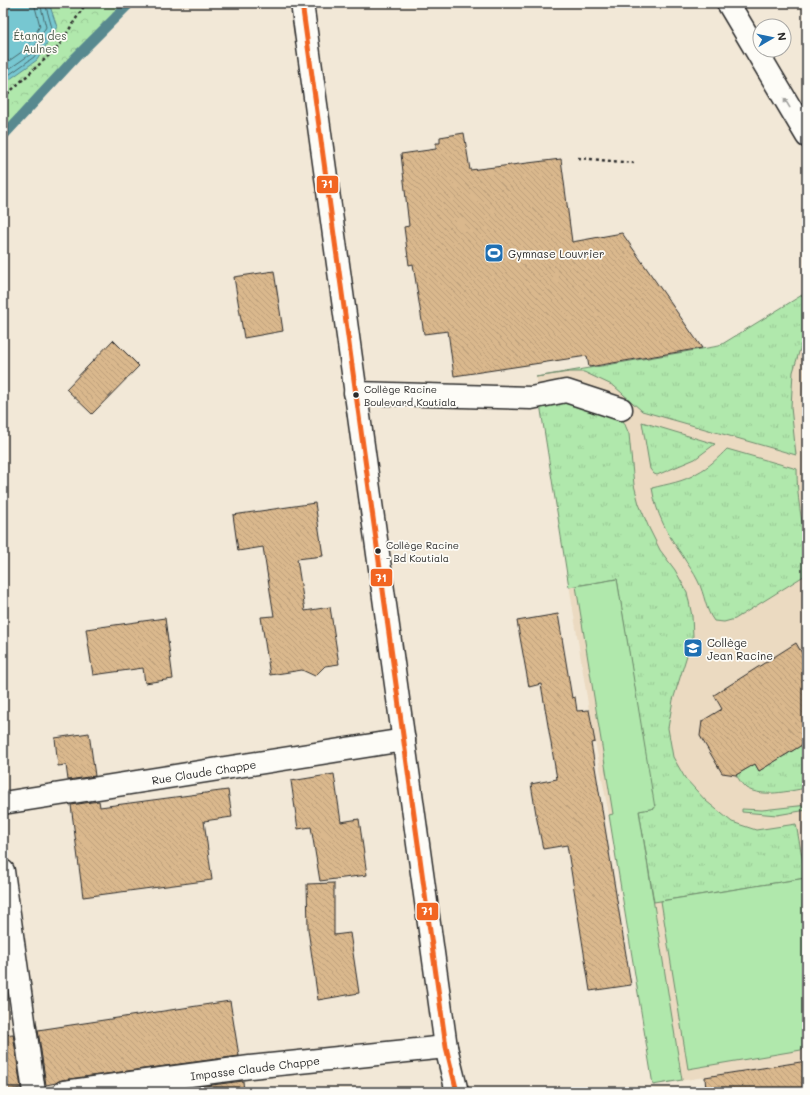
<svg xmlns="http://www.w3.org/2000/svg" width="810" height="1095" viewBox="0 0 810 1095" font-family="Mali,sans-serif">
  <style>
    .built { fill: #ebdac1 }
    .grass { fill: url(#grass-tufts); stroke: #6e8a6c }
    .forest { fill: url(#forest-crowns); stroke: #6e8a6c }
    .pitch { fill: #b0e8ac; stroke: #6e8a6c }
    .water { fill: #77c7d1; stroke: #59898f }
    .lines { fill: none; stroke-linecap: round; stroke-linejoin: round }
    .shore { stroke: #49696d; stroke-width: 1 }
    .stream { stroke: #59898f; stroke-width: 10 }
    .building { fill: url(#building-back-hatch); stroke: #2b2b2b }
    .minor-casing { stroke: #2b2b2b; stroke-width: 25 }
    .major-casing { stroke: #2b2b2b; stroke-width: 25 }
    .path { stroke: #2b2b2b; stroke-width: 2.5; stroke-dasharray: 3 3; stroke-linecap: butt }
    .minor { stroke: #fdfcf7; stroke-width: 22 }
    .major { stroke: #fdfcf7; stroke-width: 22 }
    .bus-1-casing { stroke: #fdfcf7; stroke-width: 8 }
    .bus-1 { stroke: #f26522; stroke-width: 5 }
    .oneway { fill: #9e9e9b }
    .bus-dot { fill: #2b2b2b; stroke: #fdfcf7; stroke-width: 1.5 }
    .labels { text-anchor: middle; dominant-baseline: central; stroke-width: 3.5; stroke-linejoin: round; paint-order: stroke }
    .bus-label { font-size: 10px; fill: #2b2b2b; stroke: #fdfcf7; text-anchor: start }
    .park-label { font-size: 11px; fill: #4c5a4b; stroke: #fdfcf7 }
    .poi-label { font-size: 11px; fill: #2b2b2b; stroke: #fdfcf7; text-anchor: start }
    .street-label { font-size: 11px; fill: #2b2b2b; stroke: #fdfcf7 }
    .line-badge { stroke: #fdfcf7; stroke-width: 1.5 }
    .badge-label { font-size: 11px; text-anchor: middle; font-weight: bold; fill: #fff }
  </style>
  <defs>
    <pattern id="grass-tufts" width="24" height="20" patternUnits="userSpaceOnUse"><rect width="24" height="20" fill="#b0e8ac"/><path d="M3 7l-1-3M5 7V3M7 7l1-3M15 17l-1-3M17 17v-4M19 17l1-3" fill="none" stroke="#98c794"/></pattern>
    <pattern id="forest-crowns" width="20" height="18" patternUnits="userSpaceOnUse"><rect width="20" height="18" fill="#b0e8ac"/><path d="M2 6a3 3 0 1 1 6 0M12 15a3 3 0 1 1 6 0" fill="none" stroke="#98c794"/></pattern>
    <pattern id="building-back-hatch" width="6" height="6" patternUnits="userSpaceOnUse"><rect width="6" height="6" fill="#dab88d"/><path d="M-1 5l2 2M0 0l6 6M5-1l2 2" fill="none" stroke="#bb9e7a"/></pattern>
  </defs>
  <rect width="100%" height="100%" fill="#f2e8d7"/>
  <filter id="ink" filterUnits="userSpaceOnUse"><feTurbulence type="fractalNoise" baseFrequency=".025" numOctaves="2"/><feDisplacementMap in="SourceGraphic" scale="8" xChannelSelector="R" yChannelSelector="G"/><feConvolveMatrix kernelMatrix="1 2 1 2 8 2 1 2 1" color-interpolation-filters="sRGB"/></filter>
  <g filter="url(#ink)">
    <polygon class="built" points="807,292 807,1061 653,1085 609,815 589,710 536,377 719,346"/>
    <g class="grass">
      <polygon points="807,292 807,333 803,339 793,372 791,407 796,455 642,411 614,386 584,372 569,372 536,377 719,346"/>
      <polygon points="559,400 609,411 623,420 629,434 634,485 639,504 649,528 660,550 675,570 687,592 692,616 693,636 673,700 668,728 673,757 685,778 706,801 732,822 756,830 796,824 806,878 654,902 639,811 654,808 617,579 569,587 540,404"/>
      <polygon points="642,422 715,444 695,459 657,475 654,474 650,469"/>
      <path d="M727,449L797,469C797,498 801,518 807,546C809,555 807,565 807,574L735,619L724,622L714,621C705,609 705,595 698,581C694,572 687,564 682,555C667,534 656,513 652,488C667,484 684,482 697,473C709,467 718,458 727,449Z"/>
      <path d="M807,742V788C788,791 763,798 746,788C742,785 739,779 736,775L755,764L759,771Z"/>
      <polygon points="807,805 807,810 777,815 742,812 742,809 762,810"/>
    </g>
    <polygon class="forest" points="3,3 130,3 76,57 3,136"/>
    <g class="pitch">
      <polygon points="617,579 655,808 639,811 682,1080 653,1085 609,815 613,814 576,586"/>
      <polygon points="806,878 807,886 807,1049 688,1069 661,901"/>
    </g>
    <polygon class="water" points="3,3 49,3 57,27 37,60 3,84"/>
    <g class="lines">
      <g class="shore">
        <polyline points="3,65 26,49 40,26 34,3"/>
        <polyline points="3,73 31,54 46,27 40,3"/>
        <polyline points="3,79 34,57 52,28 45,3"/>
      </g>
      <polyline class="stream" points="3,136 76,57 130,3"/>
    </g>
    <g class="building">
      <polygon points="464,133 470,170 561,159 572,242 622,233 702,348 589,367 587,356 454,376 448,331 424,334 413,264 409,265 404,227 409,226 401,154 436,149 436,143 440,143 440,137"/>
      <polygon points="274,271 283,331 244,338 234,277"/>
      <polygon points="113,340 139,366 92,414 66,389"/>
      <polygon points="315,503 323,556 297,559 305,611 330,607 339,664 325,666 315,676 302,670 270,675 261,617 274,616 263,547 238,551 233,515"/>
      <polygon points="558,614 572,698 575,697 577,711 589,710 595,742 591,743 631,985 590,991 567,845 543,849 537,820 531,784 557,779 541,684 529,687 517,621"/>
      <polygon points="165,618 173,679 145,683 143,668 93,675 86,629"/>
      <polygon points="796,643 807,662 807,742 759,771 755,764 736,775 722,773 700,736 702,721 722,709 714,695"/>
      <polygon points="89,733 95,776 68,780 66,765 58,766 55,738"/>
      <polygon points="334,774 341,822 359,819 367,875 320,881 311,827 298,829 291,781"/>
      <polygon points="228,790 232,817 204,821 212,880 83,897 71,805 99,801 100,807"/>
      <polygon points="334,883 334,935 350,933 359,993 318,1000 308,929 307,884"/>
      <polygon points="230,1001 239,1056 62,1080 56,1083 46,1085 38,1030"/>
      <polygon points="13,1034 21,1088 3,1091 3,1035"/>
      <polygon points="807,1061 807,1092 706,1092 705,1077"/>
      <polygon points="243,1081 244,1092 158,1092"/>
    </g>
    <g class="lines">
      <g class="minor-casing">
        <g id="minor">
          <polyline points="728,3 807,136"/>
          <polyline points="355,393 531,398 566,391 621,409"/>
          <polyline points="3,803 404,740"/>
          <polyline points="3,871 34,1092"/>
          <polyline points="64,1092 250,1067 446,1047"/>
        </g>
      </g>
      <g class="major-casing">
        <polyline id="major" points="302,3 446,1047 457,1092"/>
      </g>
      <g class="path">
        <polyline points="3,98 58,47 86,3"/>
        <polyline points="578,158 634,163"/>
      </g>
      <use href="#minor" class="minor"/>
      <use href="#major" class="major"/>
      <g class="bus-1-casing">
        <polyline id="bus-1" points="302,3 446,1047 457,1092"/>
      </g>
      <use href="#bus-1" class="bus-1"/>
    </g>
    <defs><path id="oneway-solid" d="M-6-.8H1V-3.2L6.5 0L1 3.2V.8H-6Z"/></defs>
    <use class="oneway" href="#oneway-solid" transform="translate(787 103) rotate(-121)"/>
  </g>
  <defs>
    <g id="stadium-square" transform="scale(1)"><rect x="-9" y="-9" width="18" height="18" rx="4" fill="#1f6fb2" stroke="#fdfcf7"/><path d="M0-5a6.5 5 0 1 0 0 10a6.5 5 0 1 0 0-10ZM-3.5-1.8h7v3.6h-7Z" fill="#fff"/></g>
    <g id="school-square" transform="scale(1)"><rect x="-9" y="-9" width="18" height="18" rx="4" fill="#1f6fb2" stroke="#fdfcf7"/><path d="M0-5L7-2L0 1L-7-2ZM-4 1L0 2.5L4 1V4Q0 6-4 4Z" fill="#fff"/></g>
  </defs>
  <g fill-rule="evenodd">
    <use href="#stadium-square" x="494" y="253"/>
    <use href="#school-square" x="693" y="648"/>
  </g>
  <g class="bus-dot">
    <circle cx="356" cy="395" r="3.5"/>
    <circle cx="378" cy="551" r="3.5"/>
  </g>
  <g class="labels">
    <g class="bus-label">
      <text x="364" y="389">Collège Racine<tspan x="364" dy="13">Boulevard Koutiala</tspan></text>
      <text x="386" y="545">Collège Racine<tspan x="386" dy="13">- Bd Koutiala</tspan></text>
    </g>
    <g class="park-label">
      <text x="40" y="35">Étang des<tspan x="40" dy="13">Aulnes</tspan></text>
    </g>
    <g class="poi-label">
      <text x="508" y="253">Gymnase Louvrier</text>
      <text x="707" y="642">Collège<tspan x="707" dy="13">Jean Racine</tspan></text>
    </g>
    <g class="street-label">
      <text transform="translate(204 772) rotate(-9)">Rue Claude Chappe</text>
      <text transform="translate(255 1068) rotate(-7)">Impasse Claude Chappe</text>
    </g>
  </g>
  <g class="line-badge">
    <rect x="316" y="175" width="23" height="19" rx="4" fill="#f26522"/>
    <rect x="370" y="568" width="23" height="19" rx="4" fill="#f26522"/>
    <rect x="416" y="902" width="23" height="19" rx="4" fill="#f26522"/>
  </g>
  <g class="badge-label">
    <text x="327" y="188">71</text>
    <text x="381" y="582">71</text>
    <text x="427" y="915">71</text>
  </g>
  <rect width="810" height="1095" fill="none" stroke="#fdfcf7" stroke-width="16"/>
  <rect x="8" y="8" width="794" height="1079" fill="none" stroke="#2b2b2b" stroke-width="1.5" filter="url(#ink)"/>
  <g transform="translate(772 38) rotate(81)"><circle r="19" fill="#fdfcf7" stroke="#a9a8a5"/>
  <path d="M0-3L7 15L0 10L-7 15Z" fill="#1f6fb2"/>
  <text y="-6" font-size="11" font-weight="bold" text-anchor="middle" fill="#2b2b2b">N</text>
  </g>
</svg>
